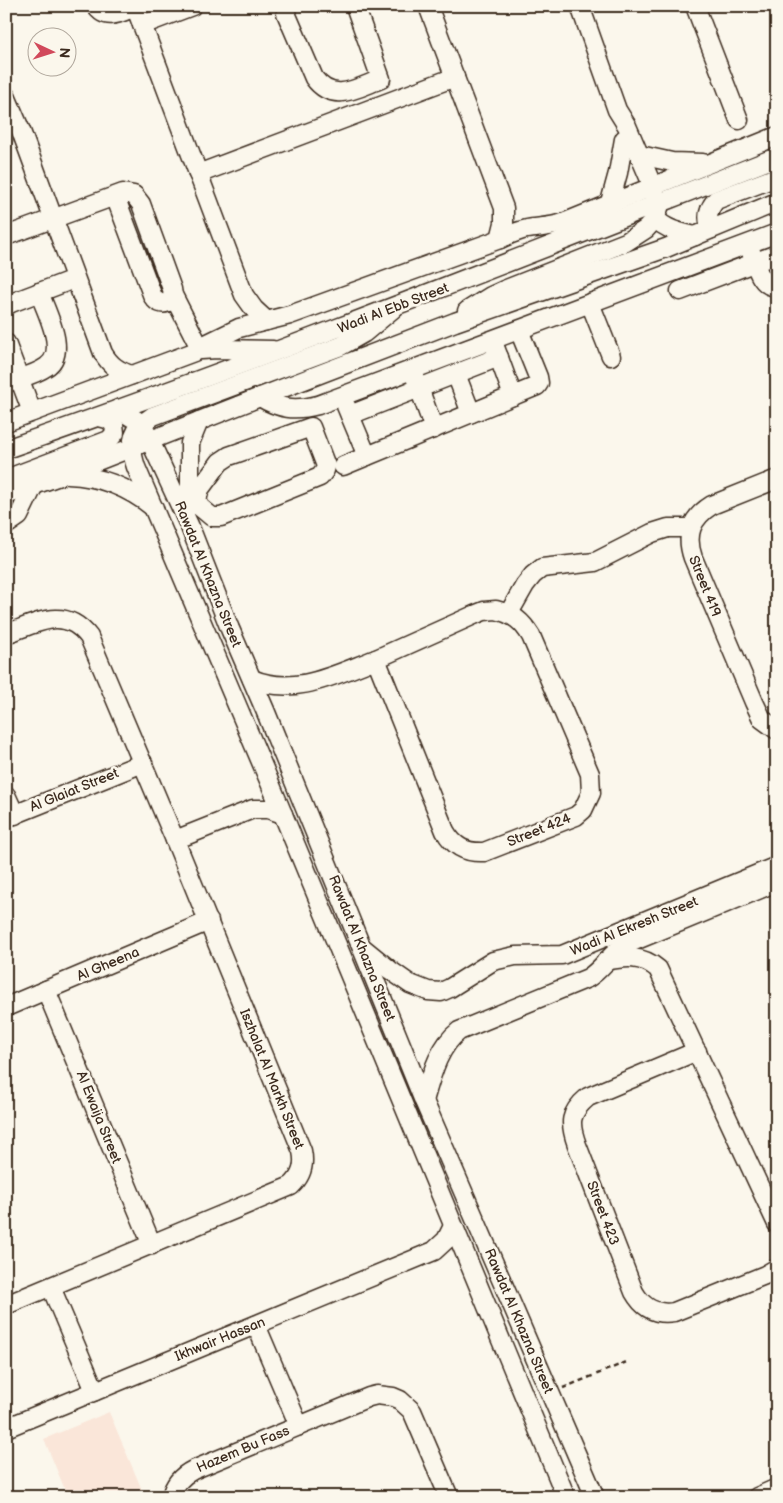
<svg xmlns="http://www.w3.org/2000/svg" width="783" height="1503" viewBox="0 0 783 1503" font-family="'Balsamiq Sans',sans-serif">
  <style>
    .built { fill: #fae6d9 }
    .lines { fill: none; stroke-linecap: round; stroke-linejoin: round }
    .minor-casing { stroke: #3b2a1e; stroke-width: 21 }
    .path { stroke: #3b2a1e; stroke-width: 2.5; stroke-dasharray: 5 4; stroke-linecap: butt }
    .minor { stroke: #fbf7ec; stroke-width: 18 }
    .labels { text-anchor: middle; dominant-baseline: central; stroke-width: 5; stroke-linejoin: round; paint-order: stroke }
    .street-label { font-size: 14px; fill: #3b2a1e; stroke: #fbf7ec }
  </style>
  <rect width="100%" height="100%" fill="#fbf7ec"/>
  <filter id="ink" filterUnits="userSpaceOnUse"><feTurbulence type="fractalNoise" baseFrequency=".02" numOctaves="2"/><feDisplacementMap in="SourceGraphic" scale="10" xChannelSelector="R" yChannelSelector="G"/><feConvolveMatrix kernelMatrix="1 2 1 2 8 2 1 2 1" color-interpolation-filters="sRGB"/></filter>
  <g filter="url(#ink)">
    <polygon class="built" points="109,1412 145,1497 68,1497 44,1439"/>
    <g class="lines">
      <g class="minor-casing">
        <g id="minor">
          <path d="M96,6C106,22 122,12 135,7"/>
          <polyline points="135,6 244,295 254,309 267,321"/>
          <path d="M286,6V13L314,78C333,104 357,88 381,79L355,6"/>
          <polyline points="428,6 504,208 504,223 500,239"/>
          <polyline points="695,6 739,120"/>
          <polyline points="142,25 192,6"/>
          <path d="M6,96L21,131L103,353C110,365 118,371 132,375"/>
          <polyline points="640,155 672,162 703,163"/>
          <polyline points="198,174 455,77"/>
          <polyline points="609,206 618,173 624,139"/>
          <path d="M650,210C658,228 678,232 695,236"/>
          <path d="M711,229C706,217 708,209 716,200L777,177"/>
          <path d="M6,236L123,193L134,195L141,204L172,289C175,303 161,309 153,297L115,196"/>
          <path d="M751,252C756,265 760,287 777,287"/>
          <polyline points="680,291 777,254"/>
          <polyline points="173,295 200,348"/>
          <polyline points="590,303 611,356"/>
          <polyline points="6,306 11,303 74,279"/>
          <path d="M394,308L364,333L341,346L153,416C132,429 128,443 136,467L270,783L566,1497"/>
          <polyline points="467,311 491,296 504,290 626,242 646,229 655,219 659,208 653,187 627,126 617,110 580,6"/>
          <polyline points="6,343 32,412"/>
          <polyline points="495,347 513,396"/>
          <polyline points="201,350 217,349 273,350"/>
          <polyline points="456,374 471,413"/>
          <polyline points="415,377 434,429"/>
          <path d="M6,383C19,378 35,375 46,367C69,353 46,312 39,292"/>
          <path d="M260,397C279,409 295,411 318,405L777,233"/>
          <polyline points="346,406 367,456"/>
          <polyline points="118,409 136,420 146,432 190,527 230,629 265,710 424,1101 595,1497"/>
          <polyline points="350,415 499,357"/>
          <path d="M6,422L194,352L208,343L239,328L290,315L500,239C509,235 517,231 527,229C539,227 551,227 563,223L777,136"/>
          <polygon points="311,427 326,466 325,470 320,477 221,517 212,517 200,507 197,500 200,489 220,462 229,456"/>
          <path d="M6,449C266,359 521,257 777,157"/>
          <polyline points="343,466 537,386 539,383 538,377 519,330"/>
          <path d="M68,475C100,476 128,487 154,508"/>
          <polyline points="6,479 109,440 115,433 114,424 107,419 99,417"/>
          <path d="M777,479L712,505C691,518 685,535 693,558L754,702L762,719L777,730"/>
          <polyline points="6,495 62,475 260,397 455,322 666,248 777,202"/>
          <polyline points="190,506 190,443 199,421"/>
          <polyline points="6,525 19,516 34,485"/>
          <path d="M496,610C513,614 522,621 531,636L590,774L591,793L583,810L576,816L484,852C466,853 454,847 445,831L376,659L474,615L484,611Z"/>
          <polyline points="509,613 525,585 533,575 542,568 595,562 652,533 668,528 691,528"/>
          <path d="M6,634C37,623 65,605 89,637L175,840L302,1151C305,1165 302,1176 291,1186L6,1305"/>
          <path d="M252,679C295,697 336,674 376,659"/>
          <polyline points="6,795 15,815"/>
          <polyline points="6,818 143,763"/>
          <polyline points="175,840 253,809 268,809 283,814"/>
          <polyline points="363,948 390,970 410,984 428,991 441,992 450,988 493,961 515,956 562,955 777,866"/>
          <path d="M606,961C625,957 642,955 658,969L777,1224"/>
          <polyline points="46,990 152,1245"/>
          <polyline points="6,1007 209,921"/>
          <path d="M697,1051L588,1097C569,1113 569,1123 577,1145L634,1292C643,1308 656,1315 674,1312L765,1275L777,1268"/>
          <path d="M424,1101C431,1077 438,1047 459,1031L588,978C603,969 610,953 627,944L777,882"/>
          <polyline points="51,1287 95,1391"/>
          <polyline points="256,1325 299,1426"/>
          <polyline points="6,1428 434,1251 446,1240 453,1226"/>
          <path d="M171,1497C174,1484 181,1476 193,1470L369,1397L377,1395L393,1397L400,1400L412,1411L449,1497"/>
          <polyline points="757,1497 777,1488"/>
        </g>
      </g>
      <polyline class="path" points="563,1388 629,1361"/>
      <use href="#minor" class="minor"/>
    </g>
  </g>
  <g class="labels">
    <g class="street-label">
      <text transform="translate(393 308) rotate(-21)">Wadi Al Ebb Street</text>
      <text transform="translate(208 574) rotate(68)">Rawdat Al Khazna Street</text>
      <text transform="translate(705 586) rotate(68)">Street 419</text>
      <text transform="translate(74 790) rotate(-22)">Al Glaiat Street</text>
      <text transform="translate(539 830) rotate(-22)">Street 424</text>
      <text transform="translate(634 926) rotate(-22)">Wadi Al Ekresh Street</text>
      <text transform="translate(362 948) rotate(68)">Rawdat Al Khazna Street</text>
      <text transform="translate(108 964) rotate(-23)">Al Gheena</text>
      <text transform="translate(272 1079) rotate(68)">Iszhalat Al Markh Street</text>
      <text transform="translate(99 1117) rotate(68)">Al Ewaija Street</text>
      <text transform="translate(603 1213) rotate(69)">Street 423</text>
      <text transform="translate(519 1321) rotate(67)">Rawdat Al Khazna Street</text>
      <text transform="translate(220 1339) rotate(-22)">Ikhwair Hassan</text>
      <text transform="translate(243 1449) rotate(-23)">Hazem Bu Fass</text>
    </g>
  </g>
  <rect width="783" height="1503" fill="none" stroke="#fbf7ec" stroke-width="25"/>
  <rect x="12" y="12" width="758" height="1478" fill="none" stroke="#3b2a1e" stroke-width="2" filter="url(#ink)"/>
  <g transform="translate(52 52) rotate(94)"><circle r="24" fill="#fbf7ec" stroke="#aea59a"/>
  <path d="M0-4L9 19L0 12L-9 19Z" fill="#d1495b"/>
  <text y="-8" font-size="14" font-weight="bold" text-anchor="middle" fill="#3b2a1e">N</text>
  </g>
</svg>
